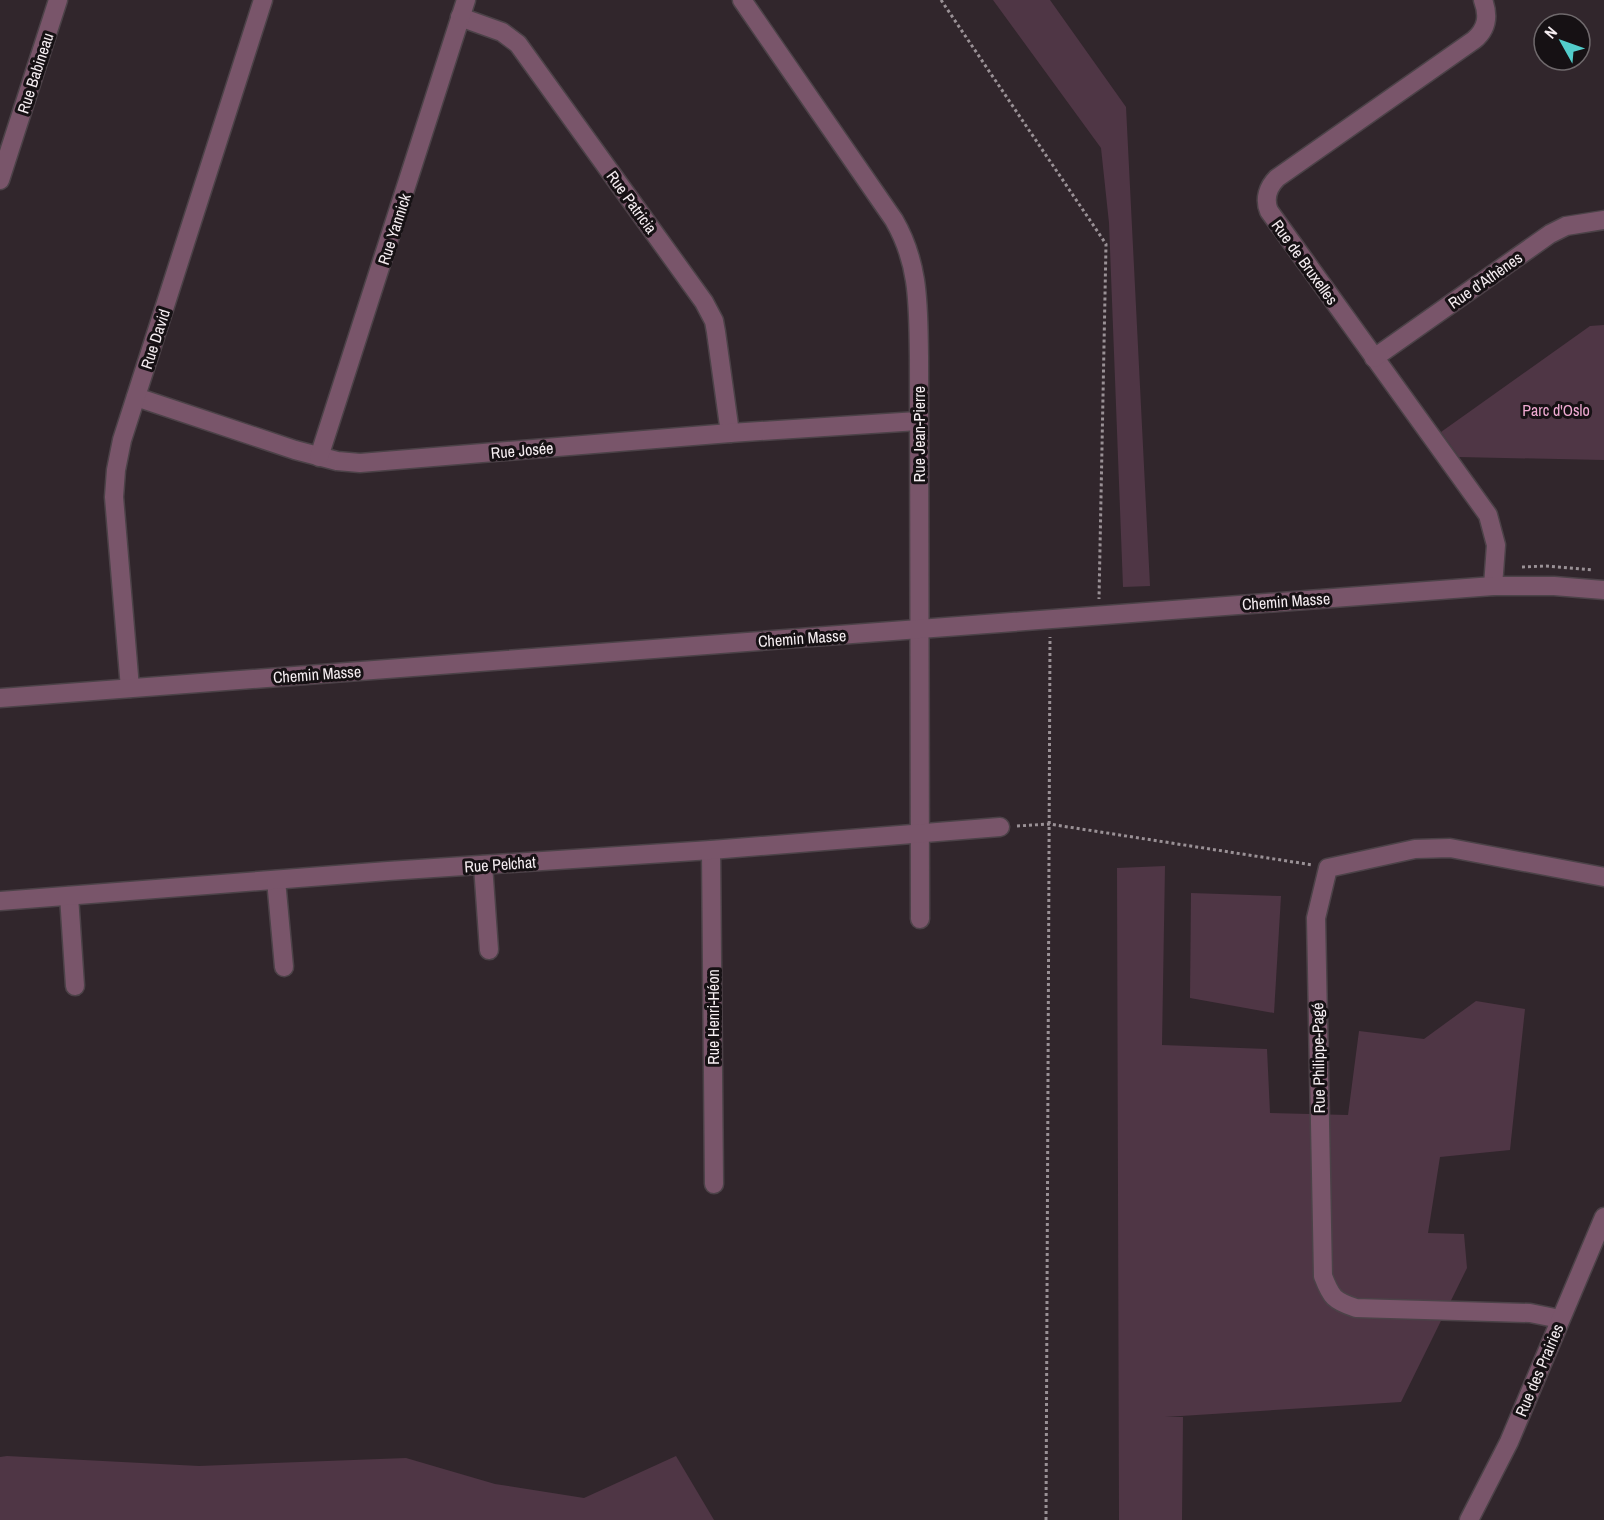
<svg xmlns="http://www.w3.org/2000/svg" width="1604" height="1520" viewBox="0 0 1604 1520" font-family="'Archivo Narrow',sans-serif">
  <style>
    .green { fill: #4f3645 }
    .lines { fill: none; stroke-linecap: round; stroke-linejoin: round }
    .minor-casing { stroke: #4c4248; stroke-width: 21 }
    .path { stroke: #9a9196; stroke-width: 3; stroke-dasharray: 3 3; stroke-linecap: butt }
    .minor { stroke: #79556a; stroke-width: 18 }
    .labels { text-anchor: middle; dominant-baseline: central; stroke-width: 6; stroke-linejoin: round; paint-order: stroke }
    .street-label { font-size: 16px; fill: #f5edf1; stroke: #161114 }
    .park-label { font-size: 16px; fill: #efaad2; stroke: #161114 }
  </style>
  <rect width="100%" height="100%" fill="#31262c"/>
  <g class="green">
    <polygon points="993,0 1050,0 1126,107 1150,586 1123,587 1109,223 1101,148"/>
    <polygon points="1604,325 1604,460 1459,457 1441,432 1590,326"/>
    <polygon points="1165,866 1162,1045 1267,1049 1270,1113 1348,1115 1359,1031 1424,1039 1476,1001 1525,1009 1510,1150 1440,1157 1428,1233 1464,1234 1467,1268 1401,1402 1165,1417 1183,1417 1182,1520 1119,1520 1117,868"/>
    <polygon points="1191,893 1281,896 1274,1013 1190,998"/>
    <polygon points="7,1456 199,1466 406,1458 495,1484 584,1498 676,1456 714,1520 0,1520 0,1457"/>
  </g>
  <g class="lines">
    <g class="minor-casing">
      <g id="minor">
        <path d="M742,0L894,220C920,265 918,307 919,356L920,919"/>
        <path d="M1483,0C1489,16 1487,29 1474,40L1277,178C1268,187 1264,199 1269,211L1488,515L1496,545L1493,586"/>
        <polyline points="460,17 502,32 518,44 704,302 714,321 716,332 730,433"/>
        <polyline points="0,180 58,0"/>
        <polyline points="1374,358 1550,234 1566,226 1604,220"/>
        <polyline points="136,397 295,450 337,461 360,463 730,433 918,421"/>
        <polyline points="319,457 466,0"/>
        <polyline points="130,688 114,497 116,470 122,440 263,0"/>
        <polyline points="0,698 1493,586 1554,586 1604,590"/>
        <polyline points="711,850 714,1184"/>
        <polyline points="483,865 489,950"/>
        <polyline points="276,880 284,967"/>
        <polyline points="69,896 75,986"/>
        <polyline points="0,901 388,871 711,850 1000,827"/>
        <path d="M1560,1319L1530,1313L1356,1308C1334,1301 1331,1297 1323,1276L1316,918L1328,868L1415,849L1450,848L1604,877"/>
        <polyline points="1469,1520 1509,1442 1604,1217"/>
      </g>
    </g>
    <g class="path">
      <polyline points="941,0 1106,244 1099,599"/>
      <polyline points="1522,567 1546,566 1593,570"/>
      <polyline points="1017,826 1049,824 1313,865"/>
      <polyline points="1046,1520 1050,637"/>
    </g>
    <use href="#minor" class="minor"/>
  </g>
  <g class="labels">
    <g class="street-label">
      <text transform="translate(35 73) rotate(-72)">Rue Babineau</text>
      <text transform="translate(632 202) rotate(54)">Rue Patricia</text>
      <text transform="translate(394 229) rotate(-72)">Rue Yannick</text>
      <text transform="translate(1305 262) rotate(54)">Rue de Bruxelles</text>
      <text transform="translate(1485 280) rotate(-35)">Rue d'Athènes</text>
      <text transform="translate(155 339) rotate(-72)">Rue David</text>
      <text transform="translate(919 434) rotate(-90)">Rue Jean-Pierre</text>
      <text transform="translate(522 450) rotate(-5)">Rue Josée</text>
      <text transform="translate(1286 601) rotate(-4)">Chemin Masse</text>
      <text transform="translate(802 638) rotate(-4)">Chemin Masse</text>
      <text transform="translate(317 674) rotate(-4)">Chemin Masse</text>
      <text transform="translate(500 864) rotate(-4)">Rue Pelchat</text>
      <text transform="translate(713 1017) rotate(-90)">Rue Henri-Héon</text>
      <text transform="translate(1318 1058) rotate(-91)">Rue Philippe-Pagé</text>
      <text transform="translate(1539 1370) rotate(-67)">Rue des Prairies</text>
    </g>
    <g class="park-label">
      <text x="1556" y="410">Parc d'Oslo</text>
    </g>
  </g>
  <g transform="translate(1562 42) rotate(310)"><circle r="28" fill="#161114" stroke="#6f696c" stroke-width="1.5"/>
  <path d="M0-4.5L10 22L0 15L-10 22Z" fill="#53cdcb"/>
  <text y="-9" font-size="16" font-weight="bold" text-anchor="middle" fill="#f5edf1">N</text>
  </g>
</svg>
